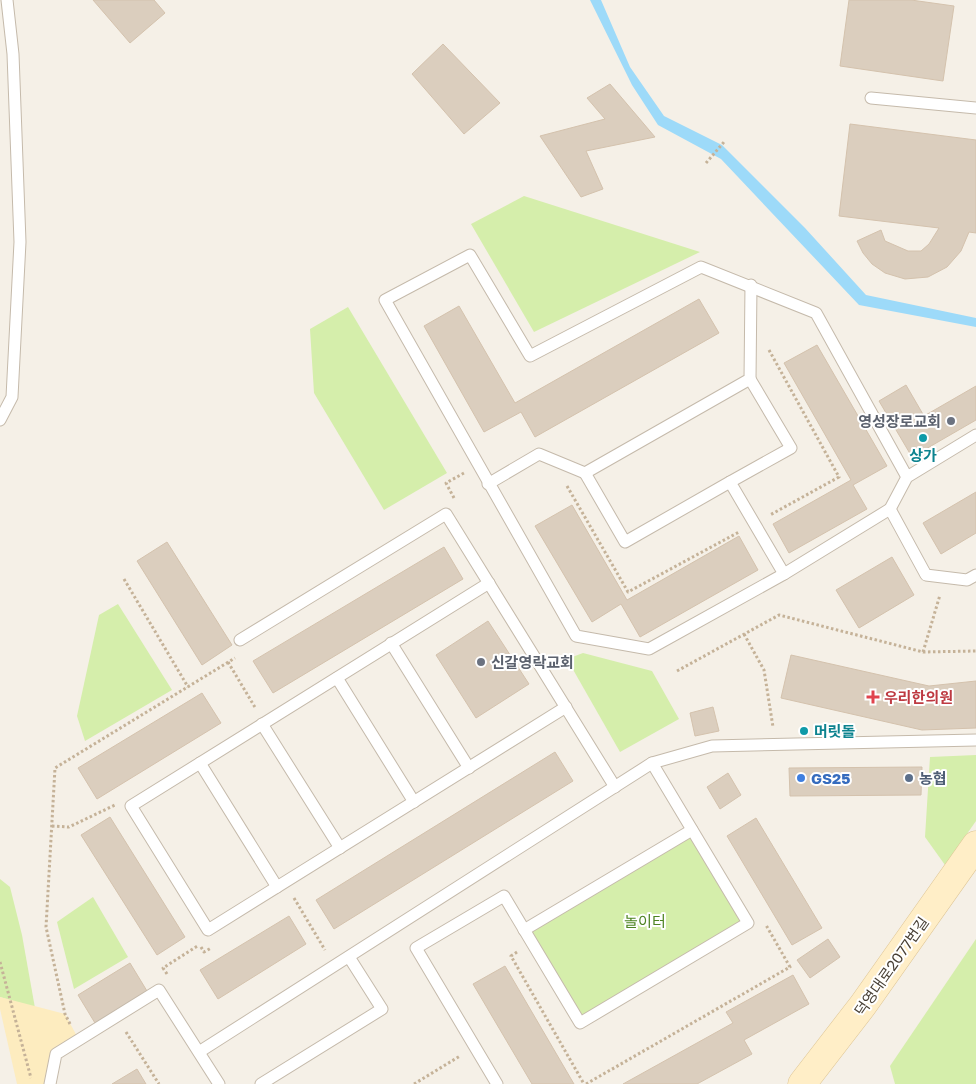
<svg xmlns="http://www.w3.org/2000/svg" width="976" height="1084" viewBox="0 0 976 1084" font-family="'Golos Text','Noto Sans KR',sans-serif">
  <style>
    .green { fill: #d5eeab }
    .sand { fill: #fdecbf }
    .water { fill: #9ddaf9 }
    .building { fill: #dbcebe; stroke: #d4c2ad }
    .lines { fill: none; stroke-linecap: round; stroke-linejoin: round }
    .lane-casing { stroke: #c5baab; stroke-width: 13 }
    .secondary-casing { stroke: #dec594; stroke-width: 29 }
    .path { stroke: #c5b298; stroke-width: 3; stroke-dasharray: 2.5 2.5; stroke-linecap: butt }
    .lane { stroke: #fff; stroke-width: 11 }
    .secondary { stroke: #ffeec7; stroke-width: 28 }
    .worship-dot { fill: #6b7280; stroke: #fff; stroke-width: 2 }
    .culture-dot { fill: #0f9aa8; stroke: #fff; stroke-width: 2 }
    .health-dot { fill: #e0444e; stroke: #fff; stroke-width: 2 }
    .shop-dot { fill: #3f7fe0; stroke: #fff; stroke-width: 2 }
    .service-dot { fill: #5c6f8a; stroke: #fff; stroke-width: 2 }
    .labels { text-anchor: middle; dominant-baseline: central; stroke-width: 4; stroke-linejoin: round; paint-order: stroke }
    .worship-label { font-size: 15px; font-weight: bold; fill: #5b616d; stroke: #fff; text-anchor: end }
    .culture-label { font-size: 15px; font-weight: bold; fill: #0d838f; stroke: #fff }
    .health-label { font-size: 15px; font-weight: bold; fill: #be3a42; stroke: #fff; text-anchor: start }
    .shop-label { font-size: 15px; font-weight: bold; fill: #366cbe; stroke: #fff; text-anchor: start }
    .service-label { font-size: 15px; font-weight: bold; fill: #4e5e75; stroke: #fff; text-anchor: start }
    .park-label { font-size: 15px; fill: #4d8321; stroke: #fff }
    .street-label { font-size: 15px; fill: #494035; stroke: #fff }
  </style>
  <rect width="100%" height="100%" fill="#f5f0e7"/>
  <g class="green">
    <polygon points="524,196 700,252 534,332 471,224"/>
    <polygon points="348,307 447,473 384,510 314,393 310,329"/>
    <polygon points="118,604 172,690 85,741 77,716 99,615"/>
    <polygon points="583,653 652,671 679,719 620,752 567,659"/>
    <polygon points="976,755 976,821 945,865 925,837 930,757"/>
    <polygon points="692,830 748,923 580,1023 524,930"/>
    <polygon points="0,879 10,887 22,935 35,1008 0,997"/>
    <polygon points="93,897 128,957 74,989 57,922"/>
    <polygon points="976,939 976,1084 895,1084 890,1066"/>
  </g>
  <polygon class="sand" points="0,997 65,1014 79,1040 56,1054 50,1084 17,1084 0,1009"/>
  <polygon class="water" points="590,0 601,0 630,67 664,116 722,145 805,228 866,295 976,318 976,327 859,305 721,159 658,125 632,85"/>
  <g class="building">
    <polygon points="93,0 154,0 165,13 130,43"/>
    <polygon points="849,0 911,0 954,6 943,81 840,66"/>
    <polygon points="443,44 500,103 464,134 412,74"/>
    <polygon points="610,84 655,137 586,151 603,189 581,197 540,136 605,119 587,98"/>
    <polygon points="850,124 976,140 976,233 969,232 961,251 947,267 928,277 905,279 885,273 872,264 863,253 857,241 881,230 885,241 908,251 921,251 929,244 939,228 839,216"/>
    <polygon points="699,299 719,333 535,437 521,412 484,432 424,326 459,306 515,403"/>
    <polygon points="817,345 887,466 853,485 867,509 789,553 773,524 851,480 784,363"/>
    <polygon points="906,385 924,416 976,386 976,420 912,457 879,401"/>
    <polygon points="976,492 976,533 941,554 923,523"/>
    <polygon points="572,505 627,600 739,536 758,570 640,637 621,604 592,622 535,526"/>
    <polygon points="167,542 232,645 202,665 137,561"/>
    <polygon points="444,547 463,579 273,693 253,661"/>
    <polygon points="892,557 914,595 859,628 836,590"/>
    <polygon points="488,621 529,684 476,718 436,655"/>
    <polygon points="791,655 929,686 976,681 976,728 922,730 781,698"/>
    <polygon points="202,693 221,723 97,799 78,768"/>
    <polygon points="713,707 719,731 695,736 690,713"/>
    <polygon points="555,752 573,781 334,929 316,900"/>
    <polygon points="922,767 921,795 790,796 789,768"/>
    <polygon points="728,773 741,795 720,809 707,787"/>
    <polygon points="110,817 185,937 157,955 81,835"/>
    <polygon points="756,818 822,928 792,945 727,836"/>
    <polygon points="289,916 306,944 218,999 200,970"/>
    <polygon points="828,939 840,957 810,978 797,960"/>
    <polygon points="130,963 147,991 95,1023 78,995"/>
    <polygon points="505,966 574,1084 532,1084 473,984"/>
    <polygon points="793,975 809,1004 744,1040 752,1054 697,1084 623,1084 733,1023 726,1012"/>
    <polygon points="137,1069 146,1084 112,1084"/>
  </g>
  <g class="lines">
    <g class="lane-casing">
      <g id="lane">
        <polyline points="871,98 976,108"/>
        <polyline points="750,379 791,448 730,482 784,574"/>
        <polyline points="0,420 12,397 20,242 13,54 7,0"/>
        <polyline points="585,473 625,542 730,482"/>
        <polyline points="907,477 816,313 701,267 530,356 470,255 385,300 576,636 649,649 784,574 890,509 907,477 976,435"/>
        <polyline points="488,484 539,454 585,473 750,379 751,285"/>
        <polyline points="890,509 926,575 967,580 976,575"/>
        <polyline points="489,583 131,806 208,930 566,707"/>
        <polyline points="240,640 446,514 615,787"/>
        <polyline points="391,643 469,768"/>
        <polyline points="337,678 414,802"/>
        <polyline points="262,724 340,848"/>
        <polyline points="200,763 277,887"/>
        <polyline points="524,930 692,830"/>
        <polyline points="199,1052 652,763 712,746 976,740"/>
        <polyline points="50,1084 56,1054 159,990 219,1084"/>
        <polyline points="261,1084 382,1009 349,957"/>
        <polyline points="497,1084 416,948 504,896 580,1023 748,923 652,763"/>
      </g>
    </g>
    <g class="secondary-casing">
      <polyline id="secondary" points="802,1084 863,1005 976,845"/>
    </g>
    <g class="path">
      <polyline points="706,163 724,142"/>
      <polyline points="769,350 839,477 770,515"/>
      <polyline points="567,486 628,592 739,532"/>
      <polyline points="454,498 446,483 464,473"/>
      <polyline points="124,579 188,687"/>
      <polyline points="744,634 764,670 773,727"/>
      <polyline points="923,652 940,595"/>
      <polyline points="228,662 256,709"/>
      <polyline points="677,671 779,615 923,652 976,651"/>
      <polyline points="52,826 69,827 115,805"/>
      <polyline points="294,898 325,950"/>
      <polyline points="201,947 204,952 211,948"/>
      <polyline points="517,952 511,956 584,1084"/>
      <polyline points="0,962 31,1078"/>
      <polyline points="167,974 163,968 199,945"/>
      <polyline points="70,1024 65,1014 46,927 55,768 235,658"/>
      <polyline points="126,1032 159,1084"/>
      <polyline points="414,1084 460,1056"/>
      <polyline points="586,1084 790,967 766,925"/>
    </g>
    <use href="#lane" class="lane"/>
    <use href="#secondary" class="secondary"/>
  </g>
  <g class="worship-dot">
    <circle cx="951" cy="421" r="5"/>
    <circle cx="481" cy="662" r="5"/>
  </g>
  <g class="culture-dot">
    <circle cx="923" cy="438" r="5"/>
    <circle cx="804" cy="731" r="5"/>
  </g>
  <path class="health-dot" d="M870.5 689.5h5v5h5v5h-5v5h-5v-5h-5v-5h5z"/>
  <circle class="shop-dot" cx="801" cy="778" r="5"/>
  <circle class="service-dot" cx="909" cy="778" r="5"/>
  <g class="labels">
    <g class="worship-label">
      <text x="941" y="421">영성장로교회</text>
      <text x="491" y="662" text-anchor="start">신갈영락교회</text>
    </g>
    <g class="culture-label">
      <text x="923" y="455">상가</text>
      <text x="814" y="731" text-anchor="start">머릿돌</text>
    </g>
    <g class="health-label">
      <text x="884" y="697">우리한의원</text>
    </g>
    <g class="shop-label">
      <text x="811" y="778">GS25</text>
    </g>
    <g class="service-label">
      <text x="919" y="778">농협</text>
    </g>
    <g class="park-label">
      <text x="645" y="921">놀이터</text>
    </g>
    <g class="street-label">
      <text transform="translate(891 966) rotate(-55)">덕영대로2077번길</text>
    </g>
  </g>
</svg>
